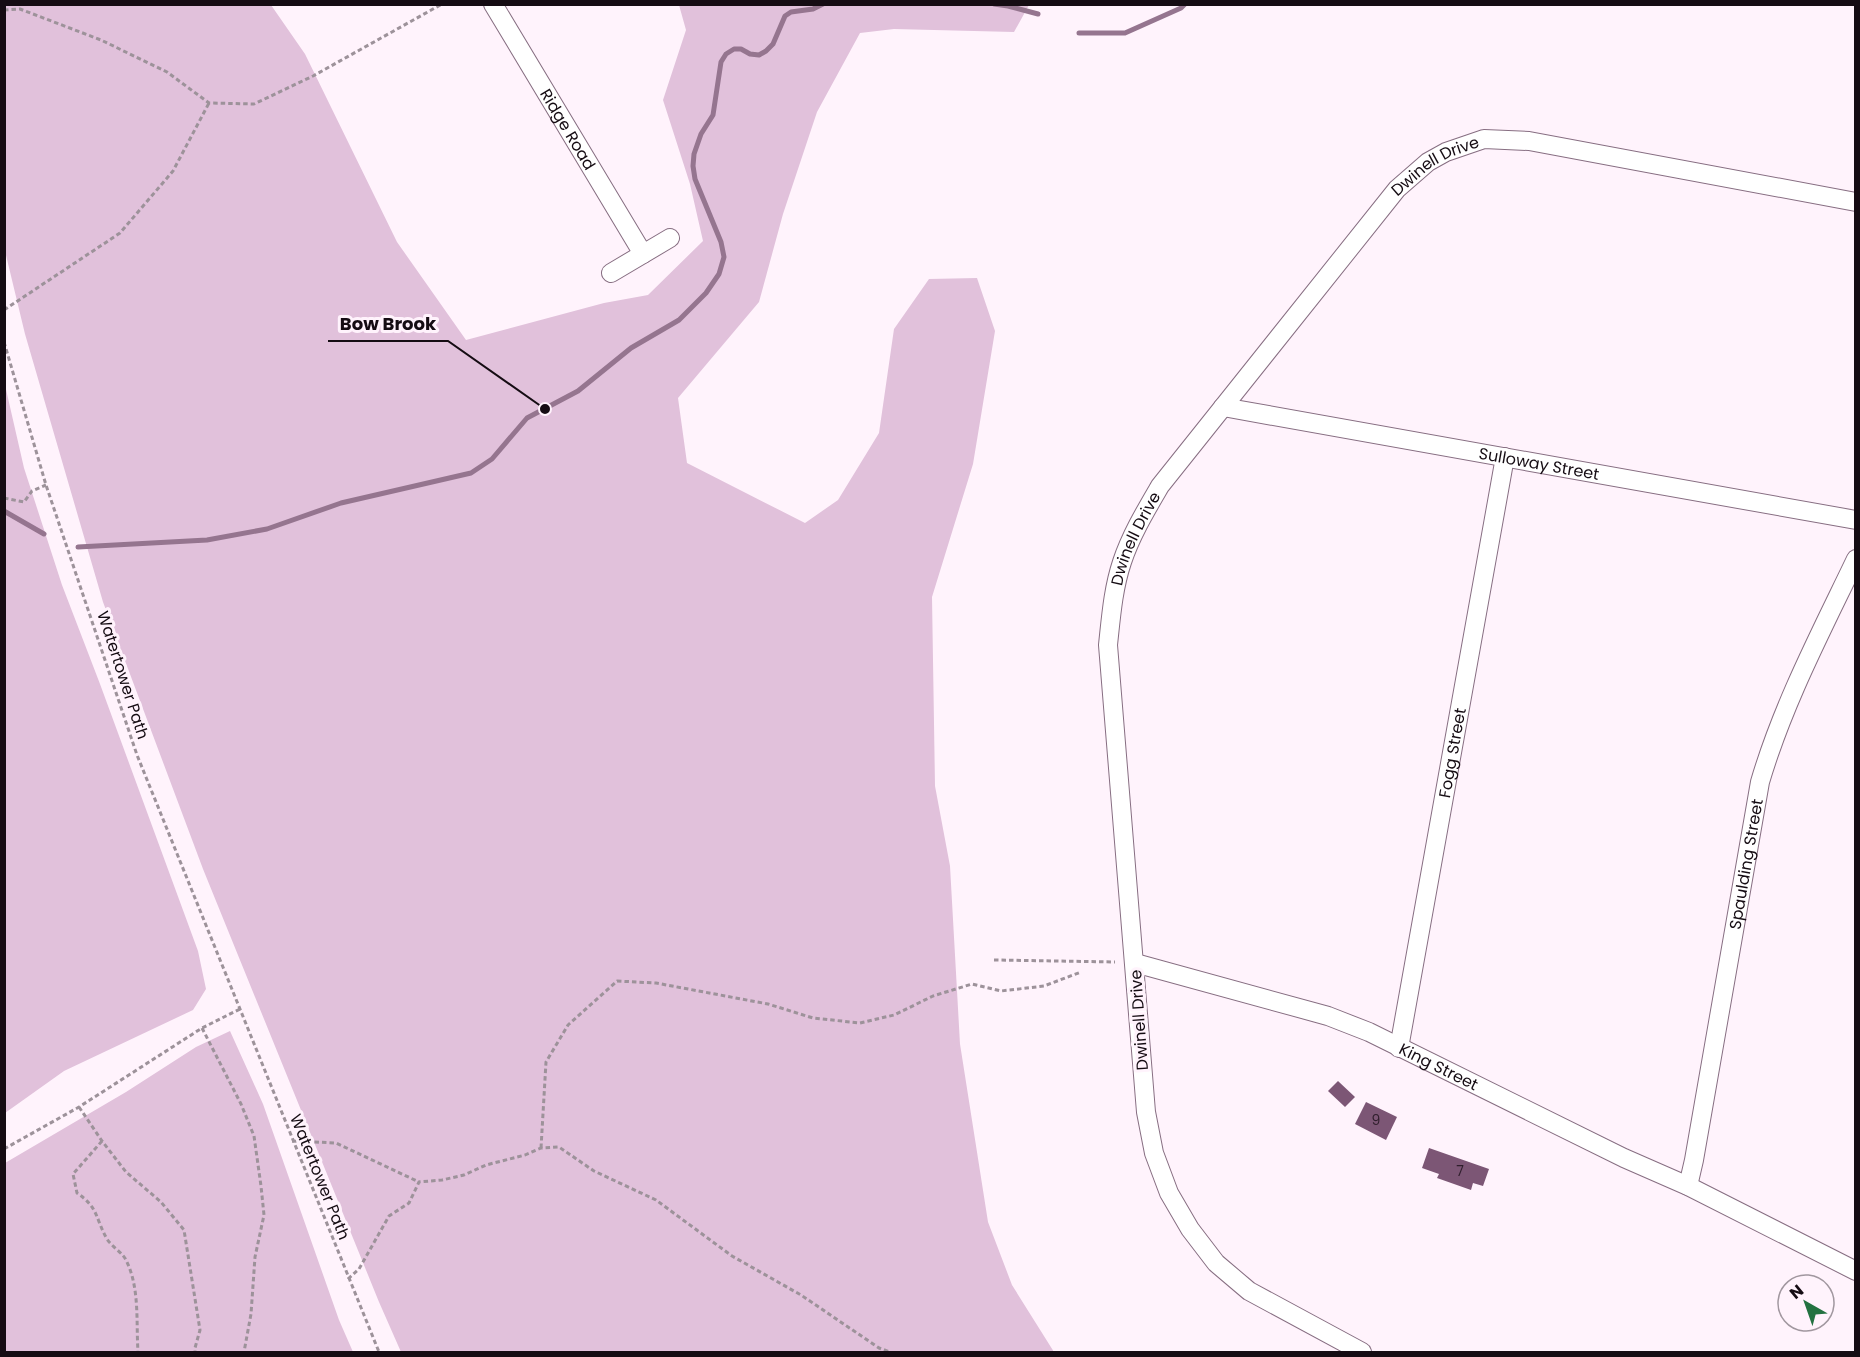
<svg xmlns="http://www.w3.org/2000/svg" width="1860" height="1357" viewBox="0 0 1860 1357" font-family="Poppins,sans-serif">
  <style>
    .green { fill: #e1c1db }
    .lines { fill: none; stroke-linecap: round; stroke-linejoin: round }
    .stream { stroke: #95758f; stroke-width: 5 }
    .building { fill: #7c5675 }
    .minor-casing { stroke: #876e82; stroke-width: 20 }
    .path { stroke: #9d929a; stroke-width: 3; stroke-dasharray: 4.5 3; stroke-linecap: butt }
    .minor { stroke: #fff; stroke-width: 18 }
    .labels { text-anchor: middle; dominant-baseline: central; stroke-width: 6; stroke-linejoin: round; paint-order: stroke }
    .number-label { font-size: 14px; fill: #2f1e2c }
    .street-label { font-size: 16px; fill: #150c13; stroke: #fff3fc }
    .leader { fill: none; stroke: #150c13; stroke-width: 2 }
    .callout-dot { fill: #150c13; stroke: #fff3fc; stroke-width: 2 }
    .callout-label { font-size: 18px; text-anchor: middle; font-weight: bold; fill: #150c13; stroke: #fff3fc; stroke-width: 6; stroke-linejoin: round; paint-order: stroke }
  </style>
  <rect width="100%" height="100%" fill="#fff3fc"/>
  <g class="green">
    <polygon points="4,5 271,5 305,54 397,242 466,340 604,303 648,295 703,241 690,184 663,100 686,30 679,5 1029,5 1014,32 894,29 860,33 817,112 783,214 759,302 678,398 687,463 805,523 838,500 879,433 894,329 929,279 977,278 995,331 973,464 932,597 935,786 950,866 960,1044 988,1222 1012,1285 1054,1352 401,1352 379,1302 203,869 103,602 25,334 5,251"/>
    <polygon points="5,385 24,468 62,585 100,684 198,951 206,989 193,1010 64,1071 5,1113"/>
    <polygon points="230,1031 263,1104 339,1320 353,1352 5,1352 5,1163 126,1092 196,1047"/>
  </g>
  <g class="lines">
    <g class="stream">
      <polyline points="994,4 1008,6 1038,14"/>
      <polyline points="1079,33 1125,33 1181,8 1185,4"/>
      <polyline points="4,511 44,534"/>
      <polyline points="78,547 207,540 267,529 341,503 471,473 492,459 527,418 578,391 631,348 679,320 706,293 719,274 724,257 721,242 695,179 693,166 694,154 701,134 713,115 721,62 726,54 734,49 741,49 750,54 759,55 766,51 773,44 785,16 791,12 813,9 823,4"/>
    </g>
  </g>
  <g class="building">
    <polygon points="1338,1081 1355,1097 1345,1107 1328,1091"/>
    <polygon points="1366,1102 1397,1117 1386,1140 1355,1124"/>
    <polygon points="1429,1148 1489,1169 1483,1186 1473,1183 1471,1190 1437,1178 1439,1174 1422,1168"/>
  </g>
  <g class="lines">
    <g class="minor-casing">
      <g id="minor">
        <path id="s1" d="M493,4L643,254"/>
        <polyline points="611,273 670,238"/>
        <path id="s2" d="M1223,407L1856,520"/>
        <path id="s3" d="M1135,963L1328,1016L1369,1032L1624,1158L1688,1186L1856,1271"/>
        <path id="s4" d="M1399,1048L1505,457"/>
        <path id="s5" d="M1688,1186L1694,1160L1760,782C1783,704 1821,632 1856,559"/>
        <path id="s6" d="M1362,1352L1249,1291L1216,1263L1190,1229L1169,1193L1154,1153L1146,1112L1108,645C1111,617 1113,589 1122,562C1131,535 1146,510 1160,486L1397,189L1428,162L1446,152L1484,139L1529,141L1856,202"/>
      </g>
    </g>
    <g class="path">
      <polyline points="4,10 20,9 101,40 167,72 209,103 254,104 313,76 442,4"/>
      <polyline points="4,310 120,233 173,171 209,103"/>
      <polyline points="4,342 46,485 137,755 379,1352"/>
      <polyline points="4,498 24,502 32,491 46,485"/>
      <polyline points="994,960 1115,962"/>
      <polyline points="202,1028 241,1104 254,1136 261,1186 264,1215 255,1257 251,1314 244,1352"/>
      <polyline points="79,1107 102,1141 126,1172 161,1202 184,1230 200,1330 195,1348 195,1352"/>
      <path d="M102,1141L73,1174L77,1193C99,1208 95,1218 107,1239C112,1247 122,1252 126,1260C140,1288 136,1322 138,1352"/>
      <polyline points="292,1141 336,1143 419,1182"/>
      <polyline points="541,1148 546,1062 568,1025 617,981 656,983 768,1004 813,1018 860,1023 894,1015 933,996 972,984 1001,991 1044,986 1081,972"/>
      <polyline points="4,1149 79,1107 202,1028 240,1009"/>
      <polyline points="348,1279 359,1269 389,1216 409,1203 419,1182 442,1180 464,1175 486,1165 525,1155 541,1148 559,1147 594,1171 656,1200 732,1256 801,1295 879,1348 890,1352"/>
    </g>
    <use href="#minor" class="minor"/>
  </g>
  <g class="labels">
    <g class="number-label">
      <text x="1376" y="1120">9</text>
      <text x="1460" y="1171">7</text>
    </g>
    <g class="street-label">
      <text stroke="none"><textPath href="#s1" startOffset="146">Ridge Road</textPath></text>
      <text stroke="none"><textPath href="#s6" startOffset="1404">Dwinell Drive</textPath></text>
      <text stroke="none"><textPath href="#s2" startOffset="321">Sulloway Street</textPath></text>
      <text stroke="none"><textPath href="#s6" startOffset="920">Dwinell Drive</textPath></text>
      <text transform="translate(123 675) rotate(72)">Watertower Path</text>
      <text stroke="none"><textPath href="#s4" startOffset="300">Fogg Street</textPath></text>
      <text stroke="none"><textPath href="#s5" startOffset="327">Spaulding Street</textPath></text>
      <text transform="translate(1139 1020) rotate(-94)">Dwinell Drive</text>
      <text stroke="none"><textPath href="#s3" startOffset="322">King Street</textPath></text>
      <text transform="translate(320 1177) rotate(68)">Watertower Path</text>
    </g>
  </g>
  <path class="leader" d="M545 409L448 341H328"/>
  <circle class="callout-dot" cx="545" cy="409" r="6"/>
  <g class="callout-label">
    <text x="388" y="330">Bow Brook</text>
  </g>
  <rect width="1860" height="1357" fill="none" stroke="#150c13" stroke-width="12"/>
  <g transform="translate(1806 1303) rotate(320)"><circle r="28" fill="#fff3fc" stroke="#a1979f" stroke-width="1.5"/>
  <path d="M0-4.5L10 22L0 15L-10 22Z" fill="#237241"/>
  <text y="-9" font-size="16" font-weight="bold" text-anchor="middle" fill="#150c13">N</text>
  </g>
</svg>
